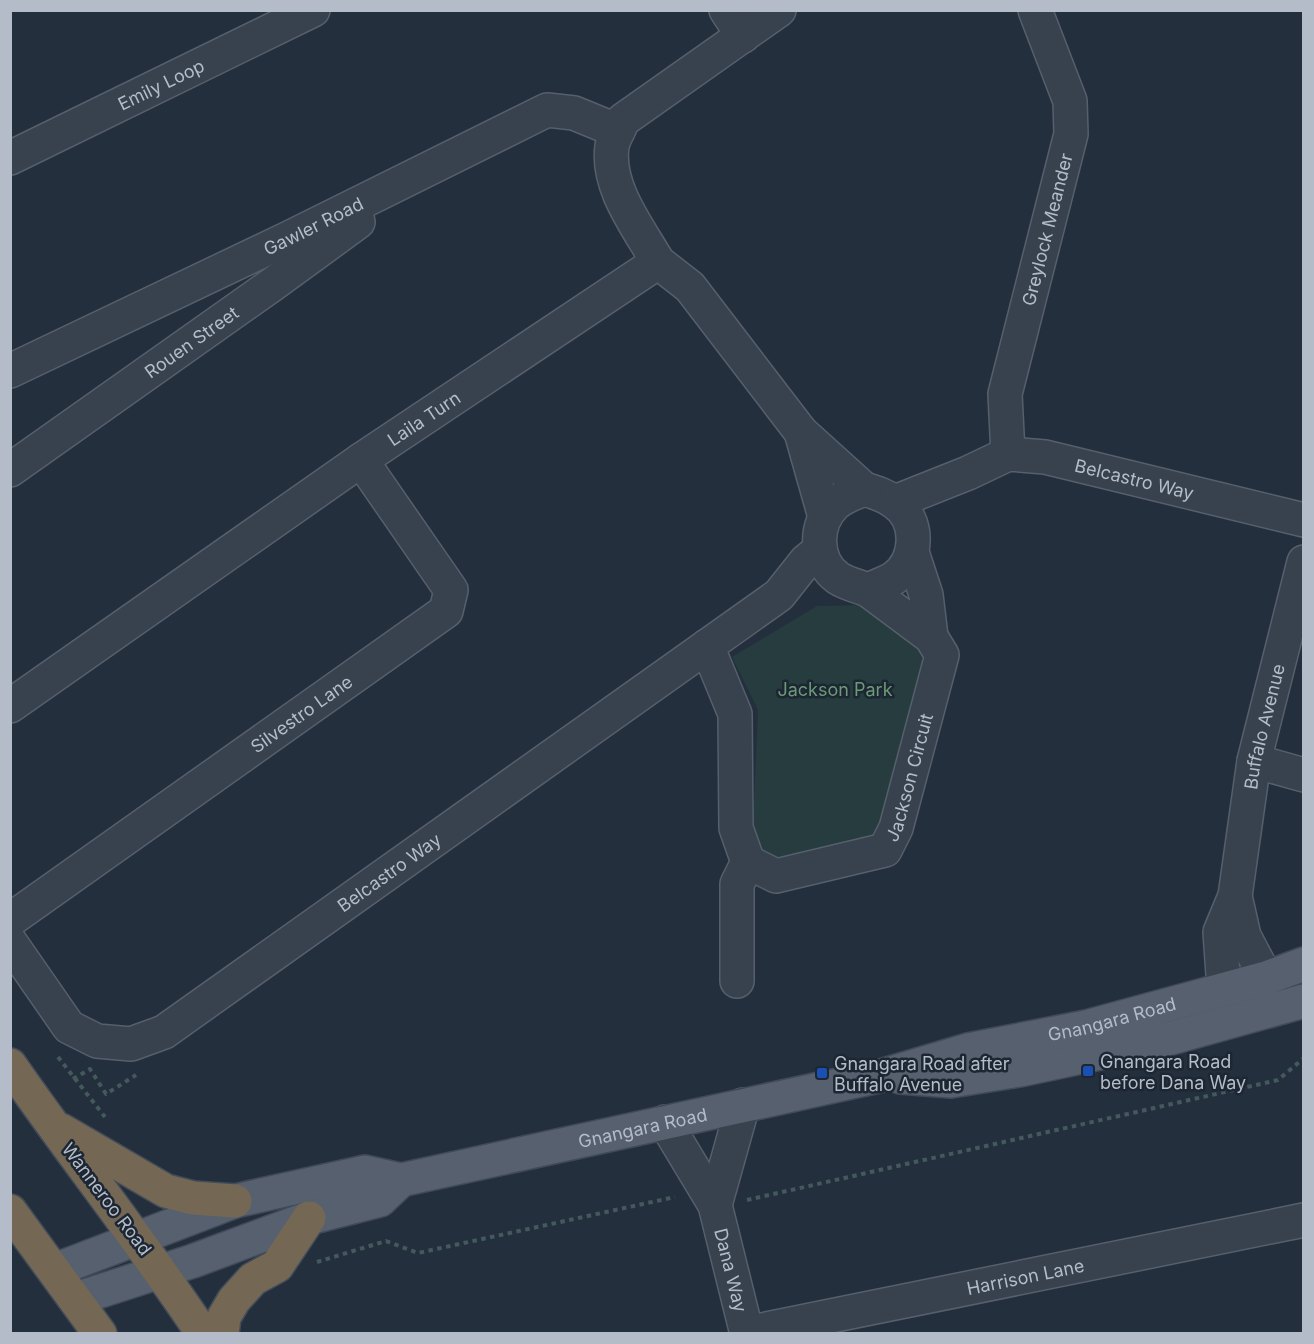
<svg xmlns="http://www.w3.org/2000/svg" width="1314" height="1344" viewBox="0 0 1314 1344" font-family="Inter,sans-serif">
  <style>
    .green { fill: #263c3f }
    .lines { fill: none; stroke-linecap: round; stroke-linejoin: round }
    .minor-casing { stroke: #565f6c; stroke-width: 36 }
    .major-casing { stroke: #414a57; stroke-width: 36 }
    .highway-casing { stroke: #434c59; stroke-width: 36 }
    .path { stroke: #44595c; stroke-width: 4; stroke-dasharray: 4.5 4.5; stroke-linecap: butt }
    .minor { stroke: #38414e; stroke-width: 33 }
    .major { stroke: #56606e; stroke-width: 33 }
    .highway { stroke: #746855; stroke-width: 33 }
    .transit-dot { fill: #1a4fb4; stroke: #1d2633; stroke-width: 2 }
    .labels { text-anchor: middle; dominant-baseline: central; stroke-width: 5; stroke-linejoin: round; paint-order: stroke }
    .street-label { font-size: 18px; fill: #b4bcc9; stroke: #1d2633 }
    .park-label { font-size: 18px; fill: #6b9a76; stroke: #1d2633 }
    .poi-label { font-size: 18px; fill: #b4bcc9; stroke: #1d2633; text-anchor: start }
  </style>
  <rect width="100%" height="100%" fill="#242f3e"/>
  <polygon class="green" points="864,605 919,648 923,661 887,817 876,843 777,864 758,852 753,826 758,710 732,657 817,606"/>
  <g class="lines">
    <g class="minor-casing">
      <g id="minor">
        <polyline points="726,10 743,36"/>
        <path id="s1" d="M10,158L313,10"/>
        <path d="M658,262C638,227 606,187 612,146C614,137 620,128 623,120L779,10"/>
        <path id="s2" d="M10,371L287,239L547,110L574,113L618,131"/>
        <polyline points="801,432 825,517"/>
        <path id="s3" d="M1008,454L1005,394L1071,134L1070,101L1035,10"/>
        <path id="s4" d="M10,470L273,284L358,222L357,218"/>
        <path d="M864,489C874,492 885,495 894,502C920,519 919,560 894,578C886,583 877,586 868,590C858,586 847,584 838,578C814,561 814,524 835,504C843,497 854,493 864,489Z"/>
        <path id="s5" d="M895,502L968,473L1008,454L1045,457L1304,520"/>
        <polyline points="912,552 926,595 931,637"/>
        <path id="s6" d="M707,646L735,714L736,828L748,862L776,876L885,850L896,828L942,655L931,637L868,590"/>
        <path id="s7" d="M10,706L361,460L658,262L690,287L801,432L864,489"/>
        <polyline points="1254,761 1304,775"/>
        <polyline points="1235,896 1244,936 1266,978 1276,1003"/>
        <path id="s8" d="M10,920L446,611L451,590L361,460"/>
        <path id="s9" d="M10,942L69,1027L97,1041L131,1044L164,1032L779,595L806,561L820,550"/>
        <polyline points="737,981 737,884 748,862"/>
        <path id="s10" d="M1234,1015L1224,989L1220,932L1235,896L1254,761L1304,562"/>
        <path id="s11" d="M665,1122L715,1205L747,1334"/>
        <polyline points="715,1205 743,1105"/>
        <path id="s12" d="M747,1333L1304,1220"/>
      </g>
    </g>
    <g class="major-casing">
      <g id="major">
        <polyline points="900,1077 951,1081 1020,1070 1171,1038 1304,1001"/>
        <path id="s13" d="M55,1270L235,1201L365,1172L401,1180L884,1075L968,1050L1086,1027L1266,978L1304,964"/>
        <polyline points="76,1299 193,1261 309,1218 380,1200 401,1180"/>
      </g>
    </g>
    <g class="highway-casing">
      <g id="highway">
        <path d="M10,1065C73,1156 142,1242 203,1334"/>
        <polyline points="61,1130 166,1191 193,1198 235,1201"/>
        <polyline points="10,1211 100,1334"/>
        <polyline points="222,1334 224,1317 234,1300 253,1279 277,1266 309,1218"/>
      </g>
    </g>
    <g class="path">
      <polyline points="58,1057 105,1117"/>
      <polyline points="73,1079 90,1069 106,1094 136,1075"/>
      <polyline points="747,1200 1278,1080 1304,1058"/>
      <polyline points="317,1262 386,1241 418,1253 675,1197"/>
    </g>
    <use href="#minor" class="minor"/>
    <use href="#major" class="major"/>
    <use href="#highway" class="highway"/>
  </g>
  <g class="transit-dot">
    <rect x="1082" y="1065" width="12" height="12" rx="3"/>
    <rect x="816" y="1067" width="12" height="12" rx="3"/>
  </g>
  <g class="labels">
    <g class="street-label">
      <text stroke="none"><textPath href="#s1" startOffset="168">Emily Loop</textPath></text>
      <text stroke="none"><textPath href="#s2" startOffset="336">Gawler Road</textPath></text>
      <text stroke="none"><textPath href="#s3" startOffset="230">Greylock Meander</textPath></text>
      <text stroke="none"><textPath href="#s4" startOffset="222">Rouen Street</textPath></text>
      <text stroke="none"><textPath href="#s7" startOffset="504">Laila Turn</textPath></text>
      <text stroke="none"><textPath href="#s5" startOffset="252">Belcastro Way</textPath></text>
      <text stroke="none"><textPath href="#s8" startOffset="357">Silvestro Lane</textPath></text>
      <text stroke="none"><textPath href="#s10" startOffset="296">Buffalo Avenue</textPath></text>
      <text stroke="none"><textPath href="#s6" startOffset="444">Jackson Circuit</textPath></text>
      <text stroke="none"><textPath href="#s9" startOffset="480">Belcastro Way</textPath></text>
      <text stroke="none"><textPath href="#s13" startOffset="1092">Gnangara Road</textPath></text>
      <text stroke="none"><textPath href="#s13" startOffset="610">Gnangara Road</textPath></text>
      <text transform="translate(107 1199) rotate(53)">Wanneroo Road</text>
      <text stroke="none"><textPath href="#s11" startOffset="164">Dana Way</textPath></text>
      <text stroke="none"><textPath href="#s12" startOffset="284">Harrison Lane</textPath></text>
    </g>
    <g class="park-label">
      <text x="835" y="689">Jackson Park</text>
    </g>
    <g class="poi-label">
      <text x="1100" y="1061">Gnangara Road<tspan x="1100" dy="21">before Dana Way</tspan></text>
      <text x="834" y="1063">Gnangara Road after<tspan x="834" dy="21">Buffalo Avenue</tspan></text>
    </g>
  </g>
  <rect width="1314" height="1344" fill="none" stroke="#b4bcc9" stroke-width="24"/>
</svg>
